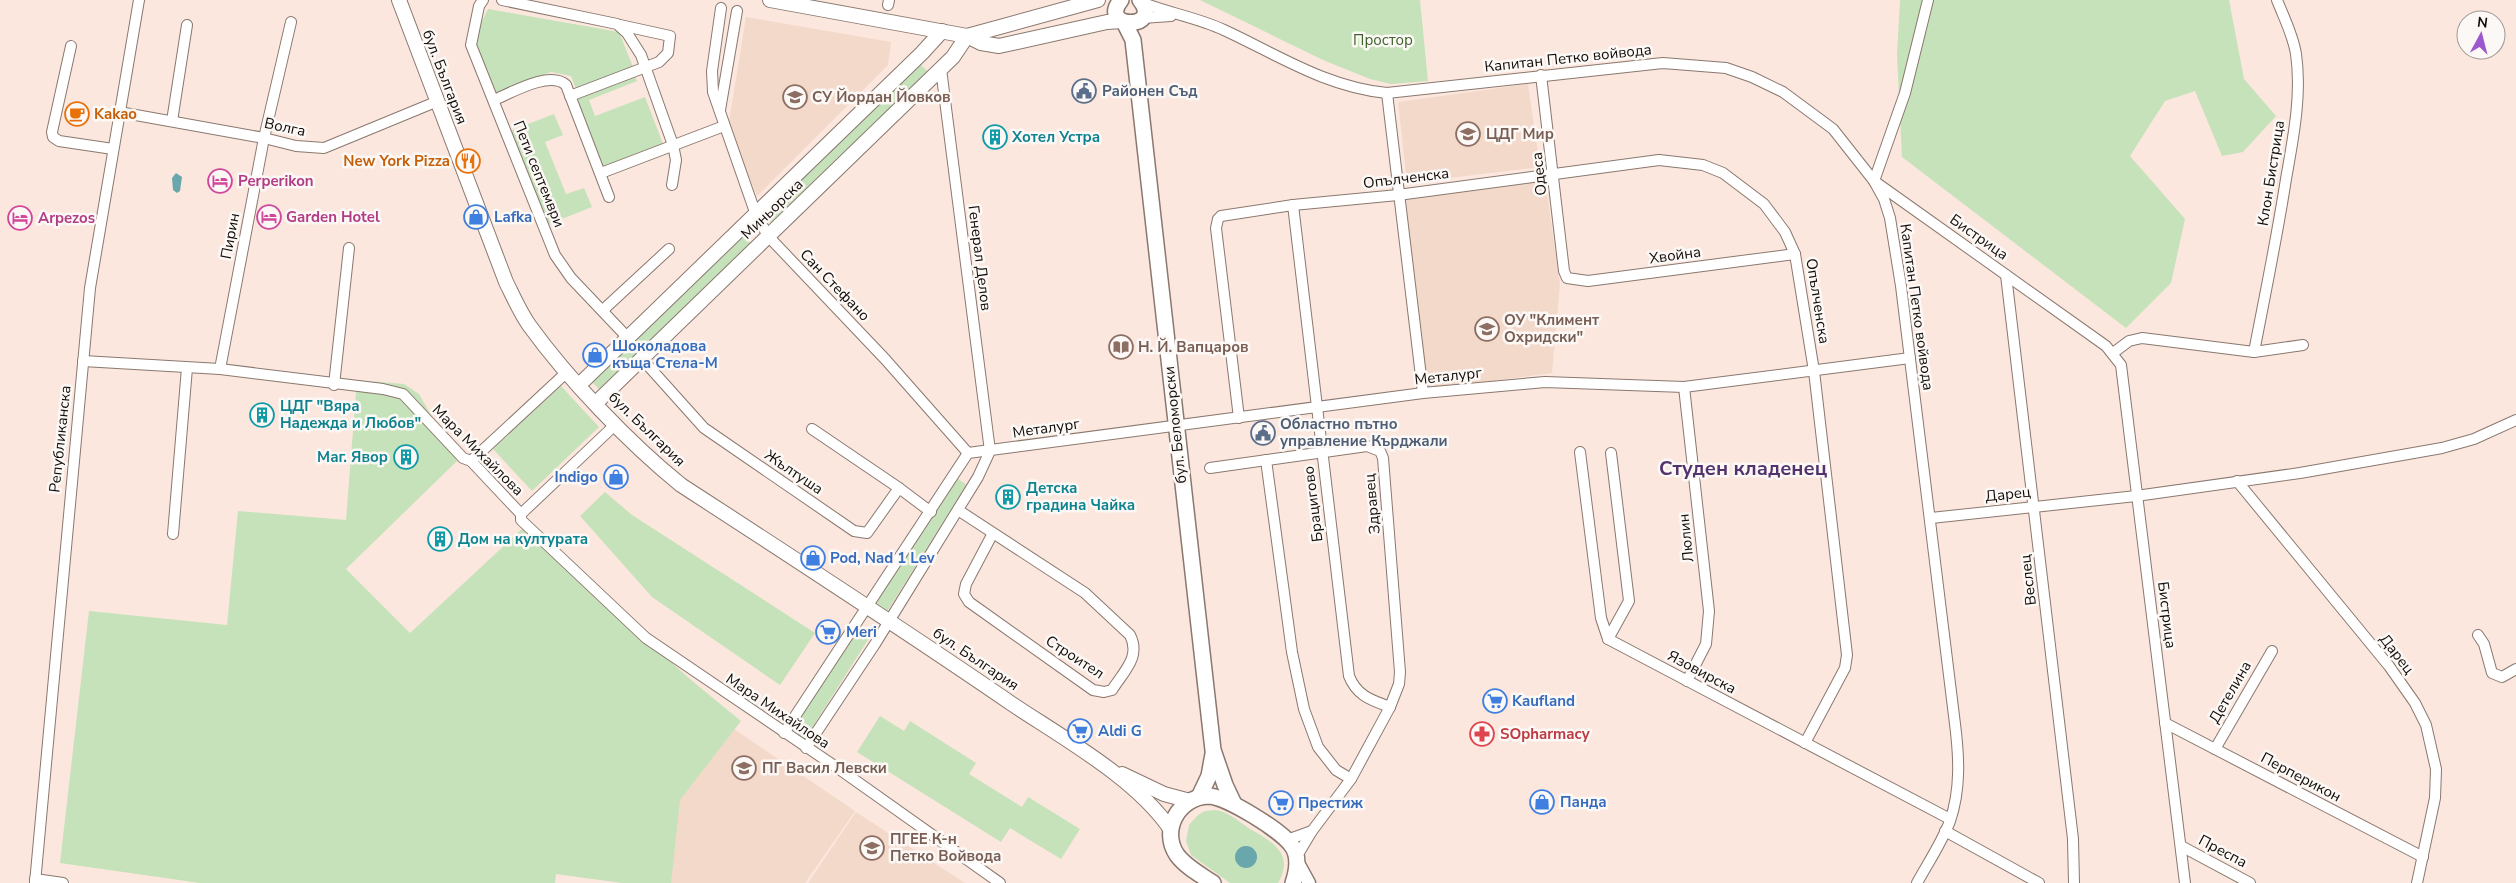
<svg xmlns="http://www.w3.org/2000/svg" width="2516" height="883" viewBox="0 0 2516 883" font-family="'Nunito Sans',sans-serif">
  <style>
    .built { fill: #f3d9ca }
    .green { fill: #c6e2ba }
    .water { fill: #69a7ac }
    .lines { fill: none; stroke-linecap: round; stroke-linejoin: round }
    .minor-casing { stroke: #8a786f; stroke-width: 12 }
    .tertiary-casing { stroke: #8a786f; stroke-width: 15 }
    .secondary-casing { stroke: #8a786f; stroke-width: 16 }
    .primary-casing { stroke: #8a786f; stroke-width: 18 }
    .minor { stroke: #fff; stroke-width: 10 }
    .tertiary { stroke: #fff; stroke-width: 12 }
    .secondary { stroke: #fff; stroke-width: 14 }
    .primary { stroke: #fff; stroke-width: 15 }
    .labels { text-anchor: middle; dominant-baseline: central; stroke-width: 5; stroke-linejoin: round; paint-order: stroke }
    .park-label { font-size: 15px; fill: #3e632b; stroke: #fcf8f6 }
    .street-label { font-size: 15px; fill: #120c08; stroke: #fcf8f6 }
    .service-label { font-size: 15px; font-weight: bold; fill: #4e5e75; stroke: #fcf8f6; text-anchor: start }
    .education-label { font-size: 15px; font-weight: bold; fill: #785e54; stroke: #fcf8f6; text-anchor: start }
    .food-label { font-size: 15px; font-weight: bold; fill: #c56008; stroke: #fcf8f6; text-anchor: start }
    .culture-label { font-size: 15px; font-weight: bold; fill: #0d838f; stroke: #fcf8f6; text-anchor: start }
    .hotel-label { font-size: 15px; font-weight: bold; fill: #b23c85; stroke: #fcf8f6; text-anchor: start }
    .shop-label { font-size: 15px; font-weight: bold; fill: #366cbe; stroke: #fcf8f6; text-anchor: start }
    .health-label { font-size: 15px; font-weight: bold; fill: #be3a42; stroke: #fcf8f6; text-anchor: start }
    .district-label { font-size: 20px; font-weight: bold; fill: #53336d; stroke: #fcf8f6 }
  </style>
  <rect width="100%" height="100%" fill="#fbe7dd"/>
  <g class="built">
    <polygon points="746,17 891,42 888,65 757,196 728,128"/>
    <polygon points="1528,84 1540,167 1407,183 1398,102"/>
    <polygon points="1545,179 1560,284 1552,373 1427,390 1399,196"/>
    <polygon points="728,725 855,811 805,883 644,883 650,829"/>
    <polygon points="856,812 965,883 808,883"/>
  </g>
  <g class="green">
    <polygon points="1200,0 1420,0 1428,81 1391,84 1370,79 1323,60"/>
    <polygon points="1900,0 2229,0 2244,79 2276,116 2243,152 2222,156 2195,91 2165,101 2130,156 2185,219 2171,283 2126,328 1902,157 1897,55"/>
    <polygon points="488,9 619,32 633,67 576,89 571,76 551,72 494,94 473,40"/>
    <polygon points="919,63 930,74 772,224 761,213"/>
    <polygon points="634,74 637,81 589,100 595,116 645,97 663,144 604,168 576,97"/>
    <polygon points="554,114 563,135 545,142 566,194 584,188 592,207 539,228 502,134"/>
    <polygon points="743,235 751,243 600,390 592,382"/>
    <polygon points="357,380 404,384 419,394 457,461 346,569 410,633 522,529 691,680 741,721 680,800 671,883 622,883 556,874 555,883 200,883 60,863 89,611 227,625 238,511 346,520"/>
    <polygon points="561,386 599,427 532,491 493,449"/>
    <polygon points="955,477 967,485 886,613 874,605"/>
    <polygon points="605,492 632,515 815,633 780,685 652,597 580,516"/>
    <polygon points="858,627 871,635 803,742 790,733"/>
    <polygon points="880,716 904,731 910,721 976,763 969,774 1022,807 1028,797 1080,829 1061,859 1010,828 1001,842 857,752"/>
    <path d="M1216,810C1228,812 1237,820 1247,827C1270,841 1296,852 1278,883H1230L1191,855L1186,841L1189,825L1198,815L1205,811Z"/>
  </g>
  <g class="water">
    <polygon points="176,173 182,177 180,191 177,193 173,190 172,178"/>
    <circle cx="1246" cy="857" r="11"/>
  </g>
  <g class="lines">
    <g class="minor-casing">
      <g id="minor">
        <polyline points="483,0 479,6 471,45 555,255 571,278 628,338"/>
        <polyline points="502,0 617,24 627,33 641,55 673,145 676,160 672,185"/>
        <polyline points="1928,0 1905,93 1874,181 2106,346 2121,365 2185,883"/>
        <path d="M1141,2C1168,13 1199,18 1224,30C1278,55 1326,87 1387,93L1663,63L1726,68L1752,77L1783,92L1833,129L1874,181L1884,199L1890,218L1901,286L1955,724C1959,756 1961,789 1950,821C1942,842 1928,863 1917,883"/>
        <polyline points="888,5 889,0"/>
        <polyline points="721,8 712,71 713,92 755,212 768,236 885,359 968,453"/>
        <polyline points="1142,18 1171,16"/>
        <polyline points="71,46 52,132 53,137 59,141 113,149"/>
        <polyline points="1541,75 1564,271 1567,278 1588,281 1795,254"/>
        <polyline points="1387,93 1423,393"/>
        <polyline points="570,96 659,62 668,53 670,36 620,25"/>
        <path d="M494,100C511,93 550,70 566,85L609,197"/>
        <polyline points="720,110 737,11"/>
        <polyline points="119,112 264,138 296,146 324,148 438,101"/>
        <polyline points="172,121 187,25"/>
        <polyline points="601,173 724,126"/>
        <polyline points="2006,275 2073,839 2074,883"/>
        <polyline points="603,310 669,249"/>
        <path d="M2254,352C2265,295 2277,237 2286,179C2293,139 2302,95 2296,54C2293,35 2284,18 2277,0"/>
        <polyline points="2113,353 2129,341 2142,338 2254,352 2303,345"/>
        <polyline points="643,360 704,428 854,531 867,533 899,488 931,512"/>
        <polyline points="83,361 220,369 383,389 403,394 463,458 471,461 521,514 521,520 646,638 842,771 1000,883"/>
        <polyline points="220,369 264,138 291,22"/>
        <polyline points="334,385 349,248"/>
        <polyline points="1684,387 1709,611 1706,644 1687,681"/>
        <polyline points="1239,418 1216,228 1218,219 1221,216 1293,205 1398,195 1659,160 1703,165 1723,173 1764,204 1785,232 1795,254 1814,371 1847,655 1845,668 1805,743"/>
        <polyline points="812,429 899,488"/>
        <polyline points="1580,452 1601,618 1608,639 1950,819"/>
        <polyline points="968,453 1423,393 1545,382 1684,387 1910,358"/>
        <polyline points="1266,460 1292,652 1304,709 1318,747 1336,770 1351,779"/>
        <polyline points="471,461 567,372"/>
        <path d="M1210,468L1367,446L1380,451L1383,458L1400,672L1399,684L1390,707C1371,700 1357,696 1349,676C1330,519 1311,362 1293,205"/>
        <polyline points="2237,481 2389,666 2415,703 2426,725 2436,769 2435,798 2417,883"/>
        <path d="M958,510L1085,593L1130,635C1141,657 1124,671 1112,690L1104,692L1093,690L969,602L964,594L966,584L993,533"/>
        <polyline points="521,514 616,424"/>
        <polyline points="1931,518 2136,496 2300,473 2442,448 2474,439 2516,420"/>
        <polyline points="173,534 187,368"/>
        <polyline points="2478,635 2484,644 2492,673 2502,677 2516,669"/>
        <polyline points="1608,639 1629,601 1611,453"/>
        <polyline points="2165,723 2423,857"/>
        <polyline points="784,733 968,453"/>
        <polyline points="806,748 875,644 978,477 990,451 941,69"/>
        <polyline points="2215,749 2272,651"/>
        <polyline points="1945,831 2039,883"/>
        <polyline points="1287,840 1312,831"/>
        <polyline points="2181,846 2250,883"/>
        <polyline points="1297,856 1312,831 1351,779 1390,707"/>
        <polyline points="35,879 63,883"/>
        <polyline points="35,883 90,288 139,0"/>
      </g>
    </g>
    <g class="tertiary-casing">
      <polyline id="tertiary" points="1298,863 1309,883"/>
    </g>
    <g class="secondary-casing">
      <g id="secondary">
        <path d="M399,0L506,282C513,296 520,312 529,325C568,379 629,443 681,485C792,557 903,629 1012,704C1063,738 1137,779 1171,830"/>
        <polyline points="770,0 967,36 981,43 999,46 1107,22 1122,21"/>
        <polyline points="967,36 1098,0"/>
        <polyline points="579,385 922,53 942,31"/>
        <polyline points="596,403 953,57 967,36"/>
        <polyline points="1122,774 1164,794 1190,801"/>
      </g>
    </g>
    <g class="primary-casing">
      <g id="primary">
        <path d="M1121,0C1097,30 1164,30 1140,0"/>
        <polyline points="1124,22 1133,40 1213,750 1225,785 1234,804"/>
        <polyline points="1199,797 1209,776 1213,754"/>
        <path d="M1213,883C1201,875 1186,867 1177,855C1160,830 1179,797 1208,796C1226,796 1282,831 1292,846C1300,857 1297,871 1293,883"/>
      </g>
    </g>
    <use href="#minor" class="minor"/>
    <use href="#tertiary" class="tertiary"/>
    <use href="#secondary" class="secondary"/>
    <use href="#primary" class="primary"/>
  </g>
  <defs>
    <g id="civic-ring" transform="scale(1.25)"><circle r="9.5" fill="#fcf8f6" stroke="#5c6f8a" stroke-width="1.5"/><path d="M-.6-6.5H3V-4.5H.6V-3L4-1V1h2V6H-6V1h2V-1L-.6-3ZM-1.2 2.5V6h2.4V2.5Z" fill="#5c6f8a"/></g>
    <g id="school-ring" transform="scale(1.25)"><circle r="9.5" fill="#fcf8f6" stroke="#8d6e63" stroke-width="1.5"/><path d="M0-5L7-2L0 1L-7-2ZM-4 1L0 2.5L4 1V4Q0 6-4 4Z" fill="#8d6e63"/></g>
    <g id="cafe-ring" transform="scale(1.25)"><circle r="9.5" fill="#fcf8f6" stroke="#e8710a" stroke-width="1.5"/><path d="M-5.5-4.5H6V0H3Q3 3.5 0 3.5H-2.5Q-5.5 3.5-5.5 0ZM3-3.2v2h1.7v-2ZM-6 4.5H4V6H-6Z" fill="#e8710a"/></g>
    <g id="building-ring" transform="scale(1.25)"><circle r="9.5" fill="#fcf8f6" stroke="#0f9aa8" stroke-width="1.5"/><path d="M-4-6H4V6H1V3H-1V6H-4ZM-2.5-4.3h1.7v1.8h-1.7ZM.8-4.3h1.7v1.8H.8ZM-2.5-1h1.7V.8h-1.7ZM.8-1h1.7V.8H.8Z" fill="#0f9aa8"/></g>
    <g id="restaurant-ring" transform="scale(1.25)"><circle r="9.5" fill="#fcf8f6" stroke="#e8710a" stroke-width="1.5"/><path d="M-5-6h1v4h1v-4h1v4h1v-4h1v5L-1.5 .5V6h-2V.5L-5-1ZM5-6V6H3V1.5H1.5Q1.5-4 5-6Z" fill="#e8710a"/></g>
    <g id="hotel-ring" transform="scale(1.25)"><circle r="9.5" fill="#fcf8f6" stroke="#d1479c" stroke-width="1.5"/><path d="M-6-4.5h1.5V1H6V5H4.5V3h-9V5H-6ZM-4 0a1.8 1.8 0 1 1 3.6 0ZM.5 0V-2.5h3Q6-2.5 6 0Z" fill="#d1479c"/></g>
    <g id="shop-ring" transform="scale(1.25)"><circle r="9.5" fill="#fcf8f6" stroke="#3f7fe0" stroke-width="1.5"/><path d="M-5-2.5h2.3a2.7 3.5 0 0 1 5.4 0H5L5.5 6h-11ZM-1.5-2.5h3a1.5 2.3 0 0 0-3 0Z" fill="#3f7fe0"/></g>
    <g id="library-ring" transform="scale(1.25)"><circle r="9.5" fill="#fcf8f6" stroke="#8d6e63" stroke-width="1.5"/><path d="M-6-4Q-3-5.5-.7-3.5V5Q-3 3-6 4ZM6-4Q3-5.5 .7-3.5V5Q3 3 6 4Z" fill="#8d6e63"/></g>
    <g id="supermarket-ring" transform="scale(1.25)"><circle r="9.5" fill="#fcf8f6" stroke="#3f7fe0" stroke-width="1.5"/><path d="M-6-5.5h2.5l.6 2H6L4.5 2H-2.5L-4.4-4H-6ZM-1.5 3.2a1.3 1.3 0 1 0 .1 0ZM3 3.2a1.3 1.3 0 1 0 .1 0Z" fill="#3f7fe0"/></g>
    <g id="pharmacy-ring" transform="scale(1.25)"><circle r="9.5" fill="#fcf8f6" stroke="#e0444e" stroke-width="1.5"/><path d="M-2-6h4v4h4v4h-4v4h-4v-4h-4v-4h4Z" fill="#e0444e"/></g>
  </defs>
  <g fill-rule="evenodd">
    <use href="#civic-ring" x="1084" y="91"/>
    <use href="#school-ring" x="795" y="97"/>
    <use href="#cafe-ring" x="77" y="114"/>
    <use href="#school-ring" x="1468" y="134"/>
    <use href="#building-ring" x="995" y="137"/>
    <use href="#restaurant-ring" x="468" y="161"/>
    <use href="#hotel-ring" x="220" y="181"/>
    <use href="#hotel-ring" x="269" y="217"/>
    <use href="#shop-ring" x="476" y="217"/>
    <use href="#hotel-ring" x="20" y="218"/>
    <use href="#school-ring" x="1487" y="329"/>
    <use href="#library-ring" x="1121" y="347"/>
    <use href="#shop-ring" x="595" y="355"/>
    <use href="#building-ring" x="262" y="415"/>
    <use href="#civic-ring" x="1263" y="433"/>
    <use href="#building-ring" x="406" y="457"/>
    <use href="#shop-ring" x="616" y="477"/>
    <use href="#building-ring" x="1008" y="497"/>
    <use href="#building-ring" x="440" y="539"/>
    <use href="#shop-ring" x="813" y="558"/>
    <use href="#supermarket-ring" x="828" y="632"/>
    <use href="#supermarket-ring" x="1495" y="701"/>
    <use href="#supermarket-ring" x="1080" y="731"/>
    <use href="#pharmacy-ring" x="1482" y="734"/>
    <use href="#school-ring" x="744" y="768"/>
    <use href="#shop-ring" x="1542" y="802"/>
    <use href="#supermarket-ring" x="1281" y="803"/>
    <use href="#school-ring" x="872" y="848"/>
  </g>
  <g class="labels">
    <g class="park-label">
      <text x="1383" y="40">Простор</text>
    </g>
    <g class="street-label">
      <text transform="translate(1568 58) rotate(-6)">Капитан Петко войвода</text>
      <text transform="translate(445 77) rotate(69)">бул. България</text>
      <text transform="translate(285 127) rotate(12)">Волга</text>
      <text transform="translate(2271 173) rotate(-81)">Клон Бистрица</text>
      <text transform="translate(539 174) rotate(68)">Пети септември</text>
      <text transform="translate(1539 174) rotate(-96)">Одеса</text>
      <text transform="translate(1406 178) rotate(-7)">Опълченска</text>
      <text transform="translate(772 209) rotate(-44)">Миньорска</text>
      <text transform="translate(230 236) rotate(-79)">Пирин</text>
      <text transform="translate(1979 237) rotate(35)">Бистрица</text>
      <text transform="translate(1675 255) rotate(-8)">Хвойна</text>
      <text transform="translate(980 258) rotate(83)">Генерал Делов</text>
      <text transform="translate(835 285) rotate(46)">Сан Стефано</text>
      <text transform="translate(1818 301) rotate(81)">Опълченска</text>
      <text transform="translate(1917 307) rotate(82)">Капитан Петко войвода</text>
      <text transform="translate(1448 376) rotate(-6)">Металург</text>
      <text transform="translate(1175 425) rotate(-96)">бул. Беломорски</text>
      <text transform="translate(1046 428) rotate(-8)">Металург</text>
      <text transform="translate(647 429) rotate(44)">бул. България</text>
      <text transform="translate(60 439) rotate(-84)">Републиканска</text>
      <text transform="translate(478 450) rotate(45)">Мара Михайлова</text>
      <text transform="translate(794 472) rotate(34)">Жълтуша</text>
      <text transform="translate(2008 494) rotate(-6)">Дарец</text>
      <text transform="translate(1313 504) rotate(-97)">Брацигово</text>
      <text transform="translate(1372 504) rotate(-95)">Здравец</text>
      <text transform="translate(1686 538) rotate(-96)">Люлин</text>
      <text transform="translate(2028 580) rotate(-97)">Веслец</text>
      <text transform="translate(2167 615) rotate(83)">Бистрица</text>
      <text transform="translate(2397 654) rotate(52)">Дарец</text>
      <text transform="translate(1075 657) rotate(33)">Строител</text>
      <text transform="translate(976 659) rotate(34)">бул. България</text>
      <text transform="translate(1702 672) rotate(28)">Язовирска</text>
      <text transform="translate(2230 692) rotate(-60)">Детелина</text>
      <text transform="translate(778 711) rotate(34)">Мара Михайлова</text>
      <text transform="translate(2301 777) rotate(28)">Перперикон</text>
      <text transform="translate(2223 851) rotate(28)">Преспа</text>
    </g>
    <g class="service-label">
      <text x="1102" y="91">Районен Съд</text>
      <text x="1280" y="424">Областно пътно<tspan x="1280" dy="17">управление Кърджали</tspan></text>
    </g>
    <g class="education-label">
      <text x="812" y="97">СУ Йордан Йовков</text>
      <text x="1486" y="134">ЦДГ Мир</text>
      <text x="1504" y="320">ОУ "Климент<tspan x="1504" dy="17">Охридски"</tspan></text>
      <text x="1138" y="347">Н. Й. Вапцаров</text>
      <text x="762" y="768">ПГ Васил Левски</text>
      <text x="890" y="839">ПГЕЕ К-н<tspan x="890" dy="17">Петко Войвода</tspan></text>
    </g>
    <g class="food-label">
      <text x="94" y="114">Kakao</text>
      <text x="450" y="161" text-anchor="end">New York Pizza</text>
    </g>
    <g class="culture-label">
      <text x="1012" y="137">Хотел Устра</text>
      <text x="280" y="406">ЦДГ "Вяра<tspan x="280" dy="17">Надежда и Любов"</tspan></text>
      <text x="388" y="457" text-anchor="end">Маг. Явор</text>
      <text x="1026" y="488">Детска<tspan x="1026" dy="17">градина Чайка</tspan></text>
      <text x="458" y="539">Дом на културата</text>
    </g>
    <g class="hotel-label">
      <text x="238" y="181">Perperikon</text>
      <text x="286" y="217">Garden Hotel</text>
      <text x="38" y="218">Arpezos</text>
    </g>
    <g class="shop-label">
      <text x="494" y="217">Lafka</text>
      <text x="612" y="346">Шоколадова<tspan x="612" dy="17">къща Стела-М</tspan></text>
      <text x="598" y="477" text-anchor="end">Indigo</text>
      <text x="830" y="558">Pod, Nad 1 Lev</text>
      <text x="846" y="632">Meri</text>
      <text x="1512" y="701">Kaufland</text>
      <text x="1098" y="731">Aldi G</text>
      <text x="1560" y="802">Панда</text>
      <text x="1298" y="803">Престиж</text>
    </g>
    <g class="health-label">
      <text x="1500" y="734">SOpharmacy</text>
    </g>
    <g class="district-label">
      <text x="1743" y="468">Студен кладенец</text>
    </g>
  </g>
  <g transform="translate(2481 35) rotate(7)"><circle r="24" fill="#fcf8f6" stroke="#9e9a97"/>
  <path d="M0-4L9 19L0 12L-9 19Z" fill="#9c58ce"/>
  <text y="-8" font-size="14" font-weight="bold" text-anchor="middle" fill="#120c08">N</text>
  </g>
</svg>
